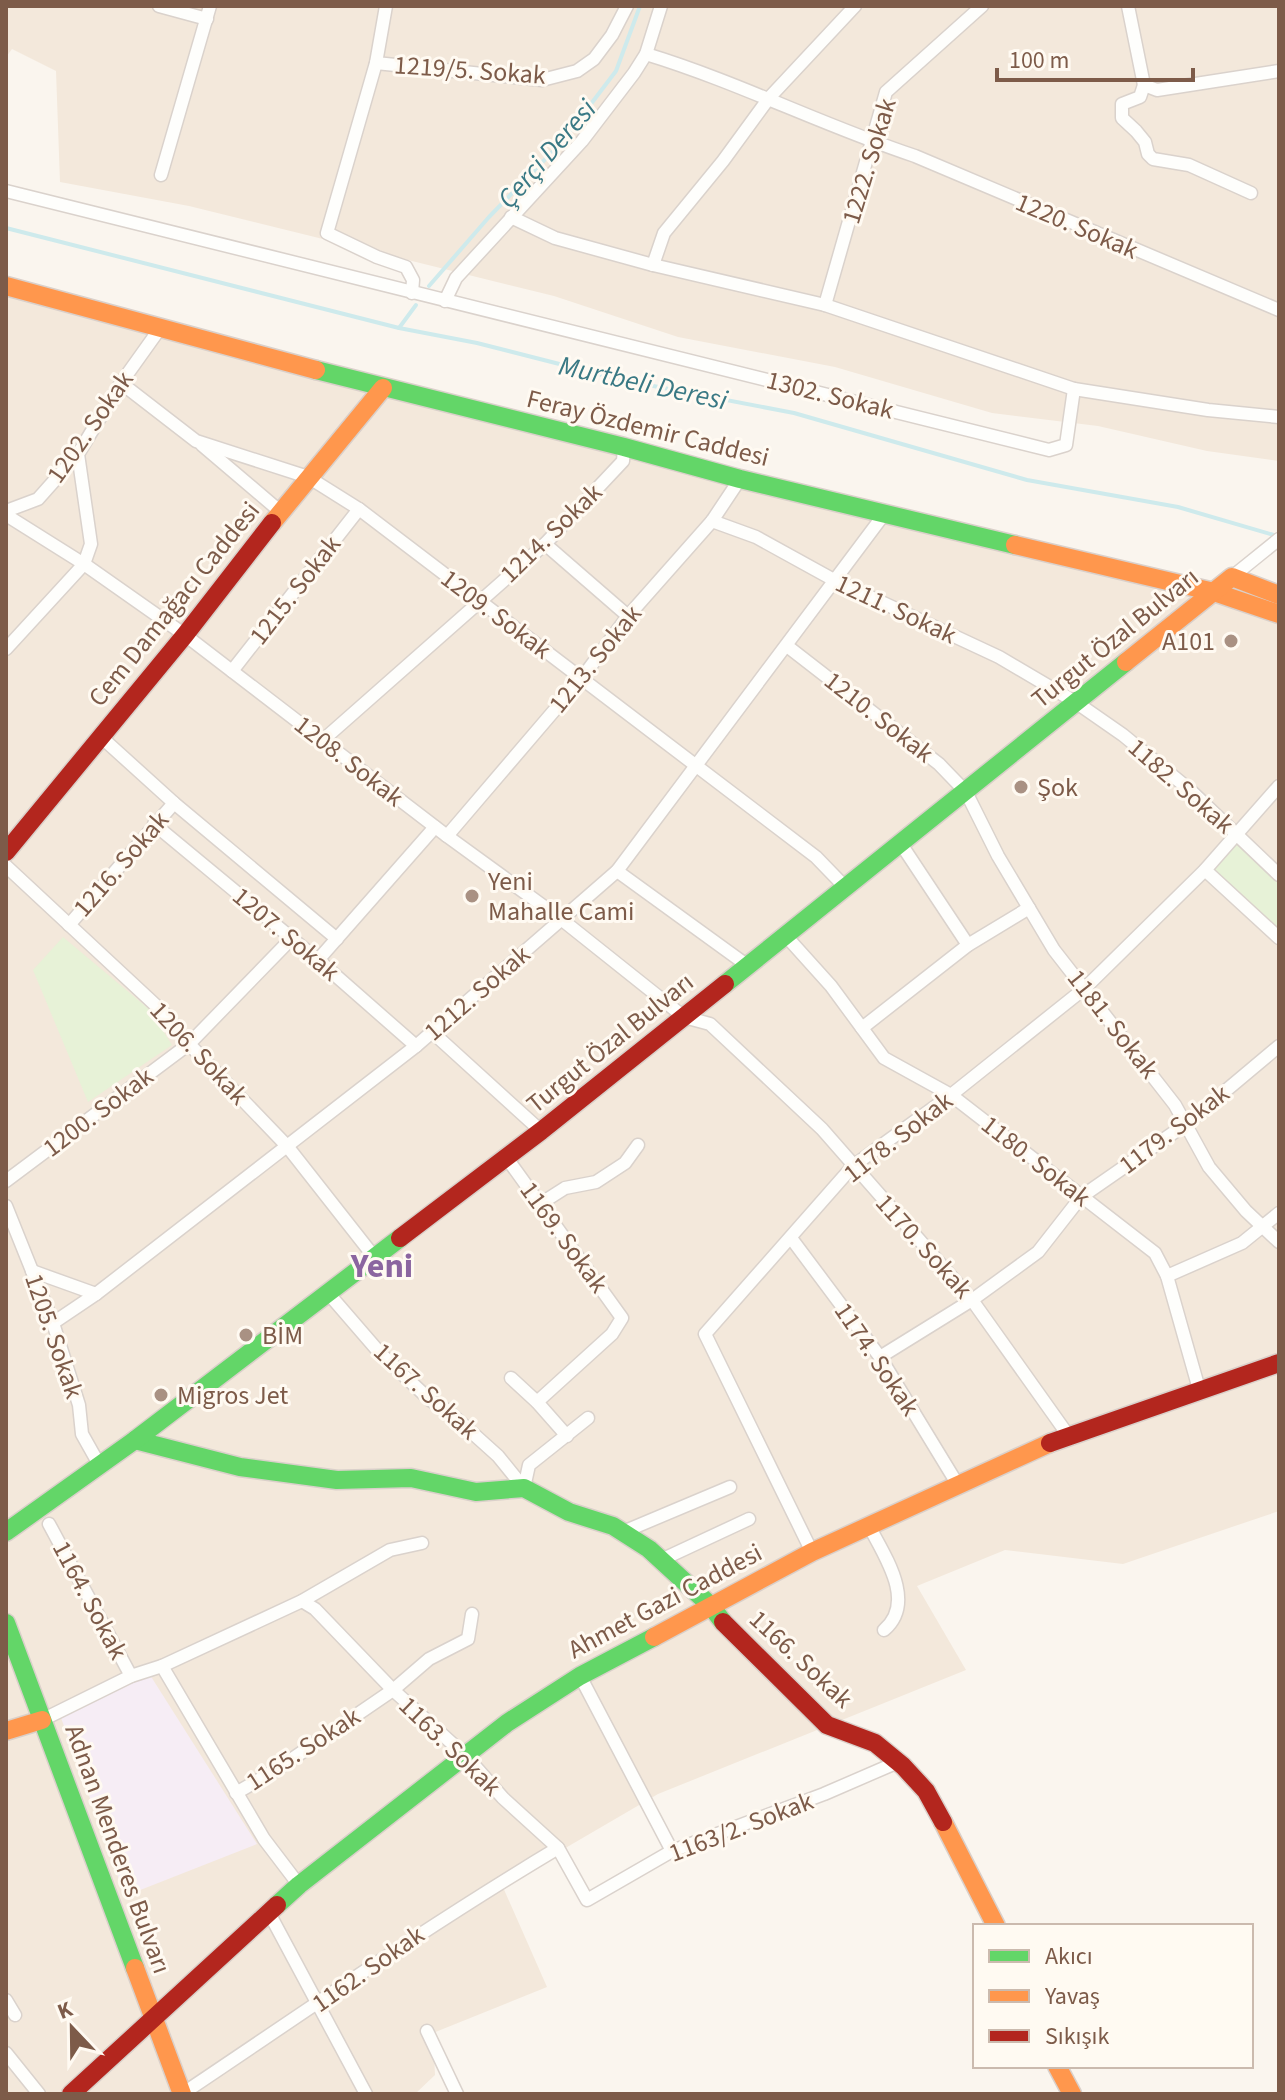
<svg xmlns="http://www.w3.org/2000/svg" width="1285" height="2100" viewBox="0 0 1285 2100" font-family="'Source Sans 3',sans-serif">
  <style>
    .residential { fill: #f3e8db }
    .education { fill: #f6edf5 }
    .green { fill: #e7f2d7 }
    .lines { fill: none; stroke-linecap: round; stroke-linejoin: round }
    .stream { stroke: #ceeaec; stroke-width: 4 }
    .street-casing { stroke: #dad2cc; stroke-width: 15 }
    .fast-casing { stroke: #dad0ca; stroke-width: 21 }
    .slow-casing { stroke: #dad0ca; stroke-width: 21 }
    .jam-casing { stroke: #dad0ca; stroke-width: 21 }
    .street { stroke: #fefefc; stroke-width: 12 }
    .fast { stroke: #63d668; stroke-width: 18 }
    .slow { stroke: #ff974d; stroke-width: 18 }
    .jam { stroke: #b3261e; stroke-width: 18 }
    .poi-dot { fill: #a99183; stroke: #fffaf2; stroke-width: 3 }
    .labels { text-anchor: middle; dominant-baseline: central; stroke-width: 6; stroke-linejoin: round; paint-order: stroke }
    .street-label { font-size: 26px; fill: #7d5b49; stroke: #fffaf2 }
    .poi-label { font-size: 26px; fill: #7d5b49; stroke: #fffaf2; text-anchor: start }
    .water-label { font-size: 28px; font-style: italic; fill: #3a7984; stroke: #fffaf2 }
    .district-label { font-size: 34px; font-weight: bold; fill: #8b65a0; stroke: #fffaf2 }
  </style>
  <rect width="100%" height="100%" fill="#faf5ee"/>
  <g class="residential">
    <polygon points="6,6 1279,6 1279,461 1207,451 1098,426 992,413 835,367 678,337 554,296 189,206 60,182 56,71 12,49 6,57"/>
    <polygon points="6,286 1279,614 1279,1511 1123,1564 1005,1550 917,1586 966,1670 658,1794 502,1885 547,1987 433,2033 435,2075 415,2094 6,2094"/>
  </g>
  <polygon class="education" points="150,1675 257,1844 125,1896 60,1715"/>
  <g class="green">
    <polygon points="1238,835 1279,875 1279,938 1205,870"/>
    <polygon points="63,937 150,1010 172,1045 88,1102 33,970"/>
  </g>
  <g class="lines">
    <g class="stream">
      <polyline points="6,228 399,328 477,343 622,380 794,413 1027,480 1178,507 1277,536"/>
      <polyline points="429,286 489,217 562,142 616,71 640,6"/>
      <polyline points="399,328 416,305"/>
    </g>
    <g class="street-casing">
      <g id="street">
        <polyline points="159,6 207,19"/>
        <polyline points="386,6 376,63 327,233 377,257 406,267 413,280 412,293"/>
        <polyline points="1128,6 1144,85 1157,90 1279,71"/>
        <path d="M646,54C738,82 824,126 915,156L1279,310"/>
        <polyline points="376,63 542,80 577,71 594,59 612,35 627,6"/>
        <polyline points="1144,85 1140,97 1122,104 1122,118 1136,131 1145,142 1148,154 1153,159 1189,165 1251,193"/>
        <polyline points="161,175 210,6"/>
        <path d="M6,191C354,277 702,362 1049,450L1066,445L1074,389"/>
        <polyline points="511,217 555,238 653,265 825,305 1074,389 1208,410 1279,417"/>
        <polyline points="653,265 664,233 723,161 769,98 855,6"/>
        <polyline points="445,301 456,278 582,141 634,73 646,54 661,6"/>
        <polyline points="825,305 886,92 982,6"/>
        <polyline points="121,383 196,441 308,477 359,509 816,857 846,888"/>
        <polyline points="202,445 282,513"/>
        <polyline points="6,511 38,499 78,454 121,383 161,327"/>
        <polyline points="6,515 84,564 185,635 447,836 561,919 684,1017 710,1024 822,1129 972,1300 1068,1435"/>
        <polyline points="712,521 756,537 834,580 999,657 1077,703 1123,735 1190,790 1279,875"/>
        <polyline points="545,544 628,616"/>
        <polyline points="1232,577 1279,539"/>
        <polyline points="787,646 939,764 966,792 998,856 1054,950 1175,1105 1209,1167 1246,1211 1279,1242"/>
        <polyline points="6,649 84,564 91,544 78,454"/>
        <polyline points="232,671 359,509"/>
        <polyline points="100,736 174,803 337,939"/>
        <polyline points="323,740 545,544 623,461 624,447"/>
        <polyline points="154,824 318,960 416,1046"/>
        <polyline points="447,836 582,678 628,616 712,521 740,479"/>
        <polyline points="901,844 968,945"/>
        <polyline points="6,866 164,1013 189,1044 287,1146 375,1258"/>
        <polyline points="1205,870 1279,938"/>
        <polyline points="617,871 748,966"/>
        <polyline points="69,925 174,803"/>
        <polyline points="786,936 831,986 884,1058 951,1095 1155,1253 1167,1276 1199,1389"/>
        <polyline points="318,960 435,827"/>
        <polyline points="862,1028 968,945 1029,908"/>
        <polyline points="432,1032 541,1131"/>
        <polyline points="506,1157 622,1318 612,1334 537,1402"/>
        <polyline points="6,1181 189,1044 291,939"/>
        <polyline points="540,1204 565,1188 596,1182 625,1163 638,1145"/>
        <polyline points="6,1206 53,1323 79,1405 82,1434 100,1466"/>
        <polyline points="791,1238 880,1357 958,1485"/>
        <polyline points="32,1271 96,1294"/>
        <polyline points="1167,1276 1242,1243 1279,1213"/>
        <polyline points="328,1293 379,1352 430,1400 448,1411 498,1456 524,1488"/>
        <polyline points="53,1323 96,1294 416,1046 617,871 885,513"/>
        <polyline points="880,1357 972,1300 1038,1252 1081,1197 1186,1124 1279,1046"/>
        <polyline points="511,1378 537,1402 567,1436"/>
        <polyline points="524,1488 529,1465 588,1418"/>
        <polyline points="49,1524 131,1676"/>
        <path d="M869,1526C884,1555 917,1602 884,1630"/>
        <polyline points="623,1532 730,1487"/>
        <polyline points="812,1552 705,1334 853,1166 951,1095 1085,988 1205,870 1279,786"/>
        <polyline points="661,1560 749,1519"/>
        <polyline points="302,1601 315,1609 393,1690 466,1756 503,1798 558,1848 587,1900 672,1851 824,1794 898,1762"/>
        <polyline points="162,1666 264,1839 299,1885"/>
        <polyline points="580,1676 672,1851"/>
        <polyline points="42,1720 131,1676 162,1666 302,1601 390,1550 422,1543"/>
        <polyline points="236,1793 276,1770 393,1690 429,1659 468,1639 472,1614"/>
        <polyline points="268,1911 366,2094"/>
        <polyline points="6,2000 15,2015"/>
        <polyline points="427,2031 457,2094"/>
        <polyline points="6,2053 39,2094"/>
        <path d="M182,2094C306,2011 429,1925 558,1848"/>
      </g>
    </g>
    <g class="fast-casing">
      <g id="fast">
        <polyline points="316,370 624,447 740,479 1015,545"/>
        <polyline points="725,984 1126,662"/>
        <polyline points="135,1440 240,1467 337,1480 411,1478 476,1492 524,1488 569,1512 613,1526 649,1549 711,1606 723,1622"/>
        <polyline points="6,1532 135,1440 400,1238"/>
        <polyline points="6,1623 135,1968"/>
        <polyline points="277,1905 299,1885 507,1723 580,1676 654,1637"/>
      </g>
    </g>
    <g class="slow-casing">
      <g id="slow">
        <polyline points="6,286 316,370"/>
        <polyline points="272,523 383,388"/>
        <polyline points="1015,545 1214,592 1279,614"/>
        <polyline points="1126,662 1232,577 1279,595"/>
        <polyline points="654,1637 812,1552 1050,1443"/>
        <polyline points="6,1731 42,1720"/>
        <polyline points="943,1822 996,1926"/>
        <polyline points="135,1968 182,2094"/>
        <polyline points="1057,2066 1072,2094"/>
      </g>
    </g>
    <g class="jam-casing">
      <g id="jam">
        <polyline points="6,852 185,635 272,523"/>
        <polyline points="400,1238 541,1131 725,984"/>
        <polyline points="1050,1443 1279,1363"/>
        <polyline points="723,1622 827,1725 875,1743 903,1766 926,1791 943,1822"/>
        <polyline points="71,2094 277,1905"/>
      </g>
    </g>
    <use href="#street" class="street"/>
    <use href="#fast" class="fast"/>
    <use href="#slow" class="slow"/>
    <use href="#jam" class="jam"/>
  </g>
  <g class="poi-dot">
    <circle cx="1231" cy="641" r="8"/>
    <circle cx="1021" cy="787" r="8"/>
    <circle cx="472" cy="896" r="8"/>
    <circle cx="246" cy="1335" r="8"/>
    <circle cx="161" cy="1395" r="8"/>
  </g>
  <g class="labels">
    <g class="street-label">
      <text transform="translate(470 70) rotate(4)">1219/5. Sokak</text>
      <text transform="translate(869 161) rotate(-73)">1222. Sokak</text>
      <text transform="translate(1077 226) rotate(23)">1220. Sokak</text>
      <text transform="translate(830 395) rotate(14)">1302. Sokak</text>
      <text transform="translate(90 427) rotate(-55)">1202. Sokak</text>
      <text transform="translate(648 428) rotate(14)">Feray Özdemir Caddesi</text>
      <text transform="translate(551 533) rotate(-44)">1214. Sokak</text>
      <text transform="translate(295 590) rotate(-52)">1215. Sokak</text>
      <text transform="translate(174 604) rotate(-51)">Cem Damağacı Caddesi</text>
      <text transform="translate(896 609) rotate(25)">1211. Sokak</text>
      <text transform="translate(496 614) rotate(37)">1209. Sokak</text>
      <text transform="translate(1115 638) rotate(-39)">Turgut Özal Bulvarı</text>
      <text transform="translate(595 659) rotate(-51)">1213. Sokak</text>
      <text transform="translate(879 717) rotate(38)">1210. Sokak</text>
      <text transform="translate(349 761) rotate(38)">1208. Sokak</text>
      <text transform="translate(1181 786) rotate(41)">1182. Sokak</text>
      <text transform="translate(121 864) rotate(-49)">1216. Sokak</text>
      <text transform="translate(286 934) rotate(40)">1207. Sokak</text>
      <text transform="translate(477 993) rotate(-41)">1212. Sokak</text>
      <text transform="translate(1113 1024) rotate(52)">1181. Sokak</text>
      <text transform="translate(610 1043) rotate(-39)">Turgut Özal Bulvarı</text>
      <text transform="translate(199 1053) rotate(47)">1206. Sokak</text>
      <text transform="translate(98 1112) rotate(-37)">1200. Sokak</text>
      <text transform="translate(1174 1129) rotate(-37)">1179. Sokak</text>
      <text transform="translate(898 1137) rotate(-38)">1178. Sokak</text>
      <text transform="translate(1036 1161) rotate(38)">1180. Sokak</text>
      <text transform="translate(564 1237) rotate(54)">1169. Sokak</text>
      <text transform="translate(924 1246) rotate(48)">1170. Sokak</text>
      <text transform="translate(54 1336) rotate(71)">1205. Sokak</text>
      <text transform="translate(877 1359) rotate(56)">1174. Sokak</text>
      <text transform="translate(426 1391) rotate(42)">1167. Sokak</text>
      <text transform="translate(90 1600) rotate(62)">1164. Sokak</text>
      <text transform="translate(665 1601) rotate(-28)">Ahmet Gazi Caddesi</text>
      <text transform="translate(801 1659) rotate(43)">1166. Sokak</text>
      <text transform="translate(450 1746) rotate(44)">1163. Sokak</text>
      <text transform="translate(303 1749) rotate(-33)">1165. Sokak</text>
      <text transform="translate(741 1827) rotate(-21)">1163/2. Sokak</text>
      <text transform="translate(118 1849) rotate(70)">Adnan Menderes Bulvarı</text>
      <text transform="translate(368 1969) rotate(-35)">1162. Sokak</text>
    </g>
    <g class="poi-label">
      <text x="1215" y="641" text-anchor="end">A101</text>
      <text x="1037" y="787">Şok</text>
      <text x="488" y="881">Yeni<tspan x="488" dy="30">Mahalle Cami</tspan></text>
      <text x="262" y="1335">BİM</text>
      <text x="177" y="1395">Migros Jet</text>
    </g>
    <g class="water-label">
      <text transform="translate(547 154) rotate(-49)">Çerçi Deresi</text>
      <text transform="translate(643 383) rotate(12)">Murtbeli Deresi</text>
    </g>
    <g class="district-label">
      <text x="382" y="1266">Yeni</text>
    </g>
  </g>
  <rect width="1285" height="2100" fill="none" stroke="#7d5b49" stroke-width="16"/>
  <rect x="973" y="1924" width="280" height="144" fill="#fffaf2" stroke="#cbbaae" stroke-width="2"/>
  <rect x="989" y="1950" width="40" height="12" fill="#63d668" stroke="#cbbaae" stroke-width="2"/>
  <text x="1045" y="1964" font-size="24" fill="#7d5b49">Akıcı</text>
  <rect x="989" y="1990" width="40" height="12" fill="#ff974d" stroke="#cbbaae" stroke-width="2"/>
  <text x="1045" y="2004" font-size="24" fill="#7d5b49">Yavaş</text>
  <rect x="989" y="2030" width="40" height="12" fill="#b3261e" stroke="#cbbaae" stroke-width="2"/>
  <text x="1045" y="2044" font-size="24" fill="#7d5b49">Sıkışık</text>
  <g transform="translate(72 2028) rotate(338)" stroke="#fffaf2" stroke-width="6" paint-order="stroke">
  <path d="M0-6L14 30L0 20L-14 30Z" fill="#7d5b49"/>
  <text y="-12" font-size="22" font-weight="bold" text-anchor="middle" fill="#7d5b49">K</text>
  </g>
  <path d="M997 68v12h196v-12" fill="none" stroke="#7d5b49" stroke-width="4"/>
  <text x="1009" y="68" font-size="24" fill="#7d5b49" stroke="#fffaf2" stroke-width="6" paint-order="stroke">100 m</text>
</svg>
